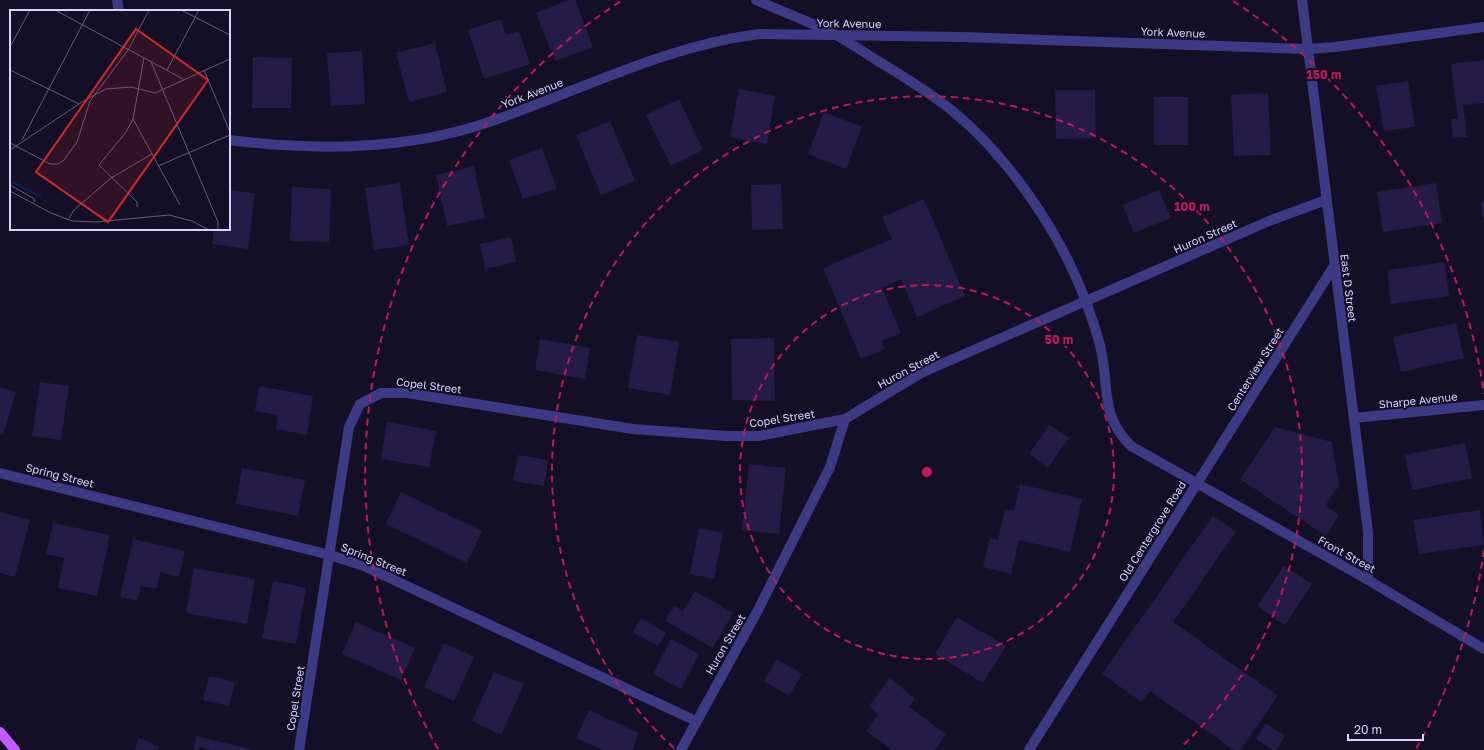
<svg xmlns="http://www.w3.org/2000/svg" width="1484" height="750" viewBox="0 0 1484 750" font-family="'Golos Text',sans-serif">
  <style>
    .building { fill: #241b47 }
    .lines { fill: none; stroke-linecap: round; stroke-linejoin: round }
    .street { stroke: #3d3a85; stroke-width: 10 }
    .primary { stroke: #c25bff; stroke-width: 10 }
    .ring { fill: none; stroke: #c2185b; stroke-width: 2; stroke-dasharray: 7 5 }
    .labels { text-anchor: middle; dominant-baseline: central; stroke-width: 4; stroke-linejoin: round; paint-order: stroke }
    .street-label { font-size: 11px; fill: #d9d4ff; stroke: #130f26 }
    .inset-river { fill: none; stroke: #0c2248; stroke-width: 2 }
    .inset-road { fill: none; stroke: #625e7d; stroke-width: 1 }
    .view { fill: #d62828; fill-opacity: 0.15; stroke: #d62828; stroke-width: 2 }
    .inset-edge { fill: none; stroke: #d9d4ff; stroke-width: 2 }
    .centre { fill: #c2185b; stroke: #130f26; stroke-width: 2 }
    .ring-label { font-size: 12px; text-anchor: middle; font-weight: bold; fill: #c2185b; stroke: #130f26; stroke-width: 4; stroke-linejoin: round; paint-order: stroke }
  </style>
  <rect width="100%" height="100%" fill="#130f26"/>
  <g class="building">
    <polygon points="568,0 575,0 593,47 555,61 536,13"/>
    <polygon points="501,19 506,35 519,31 530,64 484,79 468,30"/>
    <polygon points="435,43 447,92 409,102 396,53"/>
    <polygon points="362,51 365,104 331,106 327,53"/>
    <polygon points="253,57 292,58 291,108 252,108"/>
    <polygon points="1484,60 1484,103 1463,105 1467,137 1453,138 1451,119 1458,119 1451,64"/>
    <polygon points="1408,81 1415,127 1384,131 1376,86"/>
    <polygon points="739,89 775,96 767,144 730,137"/>
    <polygon points="1055,90 1095,90 1096,138 1056,139"/>
    <polygon points="1268,93 1271,155 1234,156 1231,95"/>
    <rect x="1154" y="97" width="34" height="48"/>
    <polygon points="679,99 703,150 671,166 646,115"/>
    <polygon points="824,112 862,127 846,169 808,154"/>
    <polygon points="610,121 635,181 601,195 576,135"/>
    <polygon points="542,148 557,189 523,199 509,160"/>
    <polygon points="474,166 485,218 447,226 436,175"/>
    <polygon points="400,183 409,245 374,250 365,188"/>
    <polygon points="1436,183 1442,223 1383,232 1377,192"/>
    <polygon points="781,184 783,229 752,230 751,185"/>
    <polygon points="292,187 331,189 329,242 290,241"/>
    <polygon points="229,190 255,193 248,249 212,244 214,229 229,229"/>
    <polygon points="1159,190 1171,218 1134,233 1123,205"/>
    <polygon points="924,199 965,296 917,317 901,279 882,288 901,333 881,341 885,349 861,359 823,268 892,239 882,217"/>
    <polygon points="1484,202 1484,218 1483,218 1481,203"/>
    <polygon points="511,237 516,262 485,269 480,244"/>
    <polygon points="1445,262 1449,296 1391,304 1387,270"/>
    <polygon points="1456,323 1464,358 1401,372 1393,337"/>
    <polygon points="637,335 679,342 670,395 628,388"/>
    <polygon points="774,338 775,401 732,400 731,339"/>
    <polygon points="540,339 590,348 585,379 535,370"/>
    <polygon points="40,382 69,386 61,440 32,436"/>
    <polygon points="259,386 313,396 307,435 276,429 278,415 255,411"/>
    <polygon points="0,387 16,392 3,435 0,434"/>
    <polygon points="387,422 436,431 429,467 381,459"/>
    <polygon points="1049,425 1069,438 1048,468 1029,454"/>
    <polygon points="1275,427 1332,442 1339,486 1325,506 1339,515 1326,536 1240,479"/>
    <polygon points="1465,443 1472,478 1412,490 1405,455"/>
    <polygon points="518,455 548,460 544,486 513,481"/>
    <polygon points="749,464 786,468 779,534 742,530"/>
    <polygon points="242,468 305,480 298,516 236,504"/>
    <polygon points="1020,484 1082,499 1070,552 1019,540 1011,574 983,567 990,538 998,540 1005,509 1014,511"/>
    <polygon points="401,492 482,531 467,563 386,524"/>
    <polygon points="1480,510 1484,545 1419,554 1413,520"/>
    <polygon points="0,512 30,520 15,577 0,573"/>
    <polygon points="1213,516 1236,532 1173,622 1278,696 1240,750 1234,750 1150,691 1142,702 1102,674"/>
    <polygon points="53,523 110,535 97,596 58,588 64,558 46,554"/>
    <polygon points="699,528 723,533 714,579 690,574"/>
    <polygon points="133,539 185,551 179,577 160,572 157,589 141,586 137,601 120,597"/>
    <polygon points="1284,566 1312,584 1285,625 1257,606"/>
    <polygon points="194,568 255,579 247,624 186,613"/>
    <polygon points="273,581 306,588 296,644 262,638"/>
    <polygon points="695,591 733,613 713,648 665,621 674,606 683,611"/>
    <polygon points="957,617 1006,646 983,683 935,654"/>
    <polygon points="641,618 666,633 658,647 633,632"/>
    <polygon points="356,622 415,648 401,680 342,654"/>
    <polygon points="671,639 699,654 681,689 653,674"/>
    <polygon points="444,643 474,657 454,701 424,687"/>
    <polygon points="777,659 802,674 789,696 764,681"/>
    <polygon points="494,672 524,684 501,735 472,721"/>
    <polygon points="209,676 235,682 229,706 203,700"/>
    <polygon points="889,678 915,698 909,707 946,734 935,750 893,750 866,731 878,714 869,706"/>
    <polygon points="589,710 639,733 632,750 602,750 576,738"/>
    <polygon points="1266,723 1285,736 1276,750 1272,750 1256,739"/>
    <polygon points="196,736 250,749 250,750 212,750 199,747 198,750 193,750"/>
    <polygon points="139,738 159,746 158,750 135,750"/>
  </g>
  <g class="lines">
    <g class="street">
      <polyline points="117,0 119,11"/>
      <path d="M756,0C783,12 810,22 836,35C850,43 864,52 878,61C904,77 931,93 955,113C1010,159 1061,234 1086,302C1092,319 1099,337 1102,355C1109,392 1101,416 1131,446L1368,580L1484,649"/>
      <polyline points="1302,0 1368,532 1368,580"/>
      <path d="M229,140C315,151 410,150 492,121C581,90 665,46 759,34L961,37L1307,49L1335,47L1484,27"/>
      <polyline points="1354,418 1484,405"/>
      <polyline points="0,473 330,555 364,566 696,721"/>
      <polyline points="299,750 349,427 360,404 381,393 407,393 633,429 726,436 759,436 845,419"/>
      <polyline points="681,750 758,610 830,467 845,419 921,373 1269,221 1326,200"/>
      <polyline points="1029,750 1334,266"/>
    </g>
    <polyline class="primary" points="0,732 15,750"/>
  </g>
  <g class="ring">
    <circle cx="927" cy="472" r="187"/>
    <path d="M674 748A375 375 0 1 1 1180 748"/>
    <path d="M1484 550A562 562 0 0 1 1416 749M438 749A562 562 0 0 1 621 1M1233 1A562 562 0 0 1 1484 394"/>
  </g>
  <g class="labels">
    <g class="street-label">
      <text transform="translate(849 23) rotate(1)">York Avenue</text>
      <text transform="translate(1173 32) rotate(2)">York Avenue</text>
      <text transform="translate(532 93) rotate(-21)">York Avenue</text>
      <text transform="translate(1205 236) rotate(-24)">Huron Street</text>
      <text transform="translate(1349 288) rotate(83)">East D Street</text>
      <text transform="translate(908 369) rotate(-28)">Huron Street</text>
      <text transform="translate(1255 369) rotate(-58)">Centerview Street</text>
      <text transform="translate(429 385) rotate(7)">Copel Street</text>
      <text transform="translate(1418 400) rotate(-6)">Sharpe Avenue</text>
      <text transform="translate(782 418) rotate(-9)">Copel Street</text>
      <text transform="translate(60 475) rotate(14)">Spring Street</text>
      <text transform="translate(1152 531) rotate(-58)">Old Centergrove Road</text>
      <text transform="translate(1347 554) rotate(29)">Front Street</text>
      <text transform="translate(374 559) rotate(22)">Spring Street</text>
      <text transform="translate(725 644) rotate(-60)">Huron Street</text>
      <text transform="translate(295 698) rotate(-81)">Copel Street</text>
    </g>
  </g>
  <g transform="translate(10 10)">
    <rect width="220" height="220" fill="#130f26"/>
    <path class="inset-river" d="M3,172L31,187"/>
    <path class="inset-road" d="M45,0L173,69M171,0L220,25M0,37L20,0M134,48L123,109L170,195M141,52L208,212V220M0,60L69,94M157,60L189,0M194,60L220,122M123,109L116,122L89,155L127,192V197M12,130L80,0M0,133L40,154H48L54,150L67,132L80,91L118,40L139,0M0,140L75,90L96,79L121,77L145,83L220,49M148,156L220,125M0,175L23,188L25,192M0,181L41,203L62,211L86,212L159,205L182,211L199,220M58,210L64,200L101,168L142,144"/>
    <path class="view" d="M126,19L198,70L98,212L26,162Z"/>
    <rect width="220" height="220" class="inset-edge"/>
  </g>
  <circle cx="927" cy="472" r="6" class="centre"/>
  <g class="ring-label">
    <text x="1324" y="79">150 m</text>
    <text x="1192" y="211">100 m</text>
    <text x="1059" y="344">50 m</text>
  </g>
  <path d="M1348 734v6h75v-6" fill="none" stroke="#d9d4ff" stroke-width="2"/>
  <text x="1354" y="734" font-size="12" fill="#d9d4ff" stroke="#130f26" stroke-width="3" paint-order="stroke">20 m</text>
</svg>
